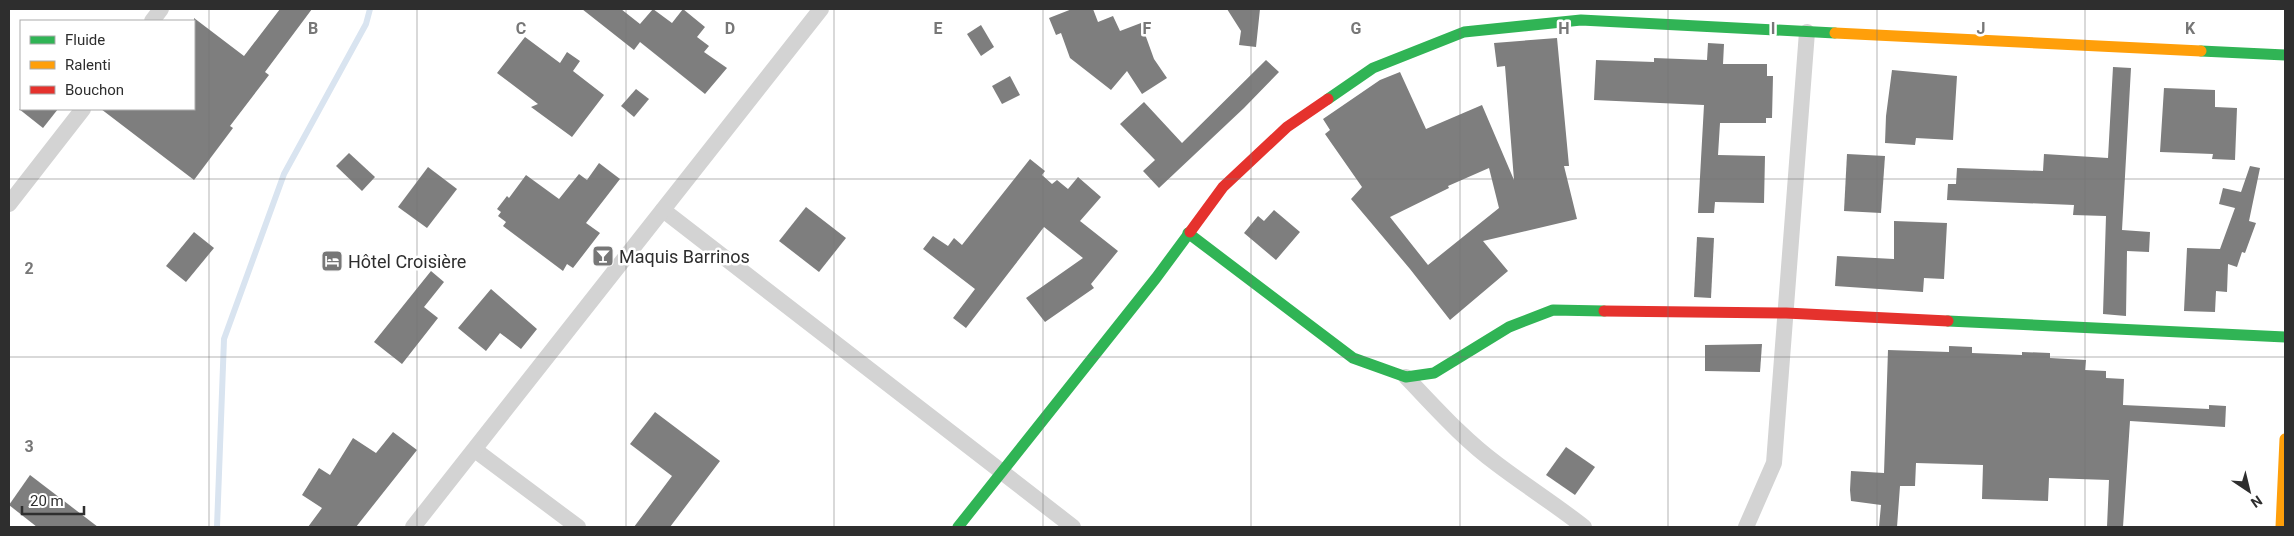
<svg xmlns="http://www.w3.org/2000/svg" width="2294" height="536" viewBox="0 0 2294 536" font-family="Roboto,sans-serif">
  <style>
    .lines { fill: none; stroke-linecap: round; stroke-linejoin: round }
    .stream { stroke: #d9e4f0; stroke-width: 6 }
    .building { fill: #7e7e7e; fill-rule: evenodd }
    .street { stroke: #d3d3d3; stroke-width: 16 }
    .fast { stroke: #30b455; stroke-width: 11 }
    .slow { stroke: #ff9f0a; stroke-width: 11 }
    .jam { stroke: #e5322d; stroke-width: 11 }
    .grid { fill: none; stroke: #777; stroke-width: 1; stroke-opacity: 0.55 }
    .labels { text-anchor: middle; dominant-baseline: central; stroke-width: 5; stroke-linejoin: round; paint-order: stroke }
    .poi-label { font-size: 18px; fill: #2e2e2e; stroke: #fff; text-anchor: start }
    .grid-label { font-size: 16px; text-anchor: middle; font-weight: bold; fill: #777; stroke: #fff; stroke-width: 5; stroke-linejoin: round; paint-order: stroke }
  </style>
  <rect width="100%" height="100%" fill="#fff"/>
  <g class="lines">
    <polyline class="stream" points="217,527 224,339 284,174 366,24 370,9"/>
  </g>
  <g class="building">
    <polygon points="280,9 312,9 265,72 269,75 230,126 233,128 194,180 101,109 194,109 194,18 244,56"/>
    <polygon points="582,9 621,9 640,24 653,9 672,23 683,9 705,27 697,37 709,46 704,52 727,68 705,94 640,42 634,50"/>
    <polygon points="1072,9 1093,9 1098,22 1113,16 1120,31 1141,23 1154,59 1167,78 1142,94 1127,71 1111,90 1070,58 1061,33 1056,35 1049,18"/>
    <polygon points="1227,9 1260,9 1256,47 1239,45 1241,31"/>
    <polygon points="981,25 994,47 981,56 967,34"/>
    <polygon points="525,37 560,63 567,52 580,61 573,71 604,95 572,137 531,107 538,104 497,73"/>
    <path d="M1557,38L1569,166H1564L1577,219L1483,241L1508,271L1450,320L1410,269L1351,199L1362,187L1325,134L1330,130L1323,119L1380,80L1400,72L1426,129L1482,105L1514,180L1505,66L1497,67L1494,43ZM1489,168L1499,208L1428,265L1390,217L1449,188L1448,186Z"/>
    <polygon points="1708,43 1724,44 1723,64 1767,64 1767,76 1773,76 1772,118 1766,118 1766,123 1720,123 1718,155 1765,156 1764,203 1715,202 1714,213 1698,213 1704,105 1594,100 1596,60 1654,62 1654,58 1707,60"/>
    <polygon points="1266,60 1279,72 1244,108 1159,188 1143,171 1155,160 1120,124 1144,102 1182,143"/>
    <polygon points="2113,67 2131,68 2122,230 2150,232 2149,252 2127,251 2126,316 2103,314 2106,216 2073,215 2074,205 1947,200 1948,184 1956,184 1957,168 2043,171 2044,154 2108,158"/>
    <polygon points="1892,70 1957,76 1953,140 1916,138 1915,145 1885,143 1886,116"/>
    <polygon points="1010,76 1020,95 1002,104 992,86"/>
    <polygon points="2164,88 2215,90 2215,107 2237,108 2235,160 2212,159 2213,154 2160,152"/>
    <polygon points="636,89 649,99 634,117 621,106"/>
    <polygon points="19,109 58,109 43,128"/>
    <polygon points="349,153 375,177 362,191 336,166"/>
    <polygon points="1847,154 1885,156 1881,213 1844,211"/>
    <polygon points="1030,159 1045,171 1042,175 1052,184 1057,180 1068,189 1078,177 1101,197 1080,221 1118,251 1091,284 1094,288 1045,322 1026,298 1083,258 1044,227 966,328 953,318 975,289 923,249 933,236 948,246 954,238 962,245"/>
    <polygon points="599,163 620,179 586,223 600,233 573,268 567,264 563,271 503,226 506,222 498,216 501,212 497,209 507,196 509,198 526,175 559,199 579,174 587,180"/>
    <polygon points="2250,166 2260,168 2249,221 2256,223 2245,253 2242,252 2237,267 2228,264 2227,292 2216,291 2215,312 2184,311 2187,248 2220,249 2235,208 2219,204 2223,188 2241,192"/>
    <polygon points="428,167 457,189 427,228 398,207"/>
    <polygon points="806,207 846,238 819,272 779,241"/>
    <polygon points="1274,210 1300,232 1276,260 1244,233 1258,216 1264,221"/>
    <polygon points="1894,221 1947,223 1944,279 1924,278 1923,292 1835,286 1837,256 1894,259"/>
    <polygon points="194,232 214,248 186,282 166,266"/>
    <polygon points="1697,237 1714,238 1711,298 1694,297"/>
    <polygon points="431,271 444,282 424,307 438,318 402,364 374,342"/>
    <polygon points="491,289 537,329 521,349 500,333 486,351 458,328"/>
    <polygon points="1762,344 1760,372 1705,371 1705,345"/>
    <polygon points="1949,346 1972,347 1972,353 2022,355 2022,352 2050,353 2050,358 2086,360 2085,370 2106,371 2106,378 2124,379 2123,405 2209,409 2209,405 2226,406 2225,427 2130,421 2123,527 2107,527 2109,480 2049,478 2048,501 1982,499 1983,465 1916,463 1915,486 1900,486 1897,527 1879,527 1881,505 1851,501 1850,490 1851,471 1884,473 1888,350 1949,352"/>
    <polygon points="655,412 720,461 670,527 634,527 672,476 630,444"/>
    <polygon points="393,432 417,450 356,527 308,527 322,508 302,495 319,468 330,475 353,438 376,453"/>
    <polygon points="1566,447 1595,467 1575,495 1546,475"/>
    <polygon points="30,475 98,527 37,527 9,505"/>
  </g>
  <g class="lines">
    <g class="street">
      <polyline points="152,21 161,9"/>
      <polyline points="9,204 83,109"/>
      <polyline points="663,210 1073,527"/>
      <path d="M1406,377C1435,407 1463,439 1497,464C1526,486 1556,505 1584,527"/>
      <polyline points="475,450 578,527"/>
      <polyline points="413,527 821,9"/>
      <polyline points="1746,527 1774,463 1807,32"/>
    </g>
    <g class="fast">
      <polyline points="2201,51 2285,55"/>
      <polyline points="1328,99 1373,68 1464,32 1581,20 1835,33"/>
      <polyline points="1188,233 1353,358 1406,377 1434,373 1509,327 1553,310 1604,311"/>
      <polyline points="1948,321 2285,337"/>
      <polyline points="958,527 1156,278 1190,232"/>
    </g>
    <g class="slow">
      <polyline points="1835,33 2201,51"/>
      <polyline points="2281,527 2285,439"/>
    </g>
    <g class="jam">
      <polyline points="1190,232 1223,187 1287,127 1328,99"/>
      <polyline points="1604,311 1786,313 1948,321"/>
    </g>
  </g>
  <path class="grid" d="M209,9V527M417,9V527M626,9V527M834,9V527M1043,9V527M1251,9V527M1460,9V527M1668,9V527M1877,9V527M2085,9V527M9,179H2285M9,357H2285"/>
  <defs>
    <g id="bar-square" transform="scale(1.125)"><rect x="-9" y="-9" width="18" height="18" rx="4" fill="#777" stroke="#fff"/><path d="M-6-5H6L.8 .8V4.5H3.5V6h-7V4.5H-.8V.8Z" fill="#fff"/></g>
    <g id="hotel-square" transform="scale(1.125)"><rect x="-9" y="-9" width="18" height="18" rx="4" fill="#777" stroke="#fff"/><path d="M-6-4.5h1.5V1H6V5H4.5V3h-9V5H-6ZM-4 0a1.8 1.8 0 1 1 3.6 0ZM.5 0V-2.5h3Q6-2.5 6 0Z" fill="#fff"/></g>
  </defs>
  <g fill-rule="evenodd">
    <use href="#bar-square" x="603" y="256"/>
    <use href="#hotel-square" x="332" y="261"/>
  </g>
  <g class="labels">
    <g class="poi-label">
      <text x="619" y="256">Maquis Barrinos</text>
      <text x="348" y="261">Hôtel Croisière</text>
    </g>
  </g>
  <g class="grid-label">
    <text x="313" y="34">B</text>
    <text x="521" y="34">C</text>
    <text x="730" y="34">D</text>
    <text x="938" y="34">E</text>
    <text x="1147" y="34">F</text>
    <text x="1356" y="34">G</text>
    <text x="1564" y="34">H</text>
    <text x="1773" y="34">I</text>
    <text x="1981" y="34">J</text>
    <text x="2190" y="34">K</text>
    <text x="29" y="274">2</text>
    <text x="29" y="452">3</text>
  </g>
  <rect width="2294" height="536" fill="none" stroke="#2e2e2e" stroke-width="20"/>
  <rect x="20" y="20" width="175" height="90" fill="#ffffff" stroke="#ababab"/>
  <rect x="30" y="36" width="25" height="8" fill="#30b455" stroke="#ababab"/>
  <text x="65" y="45" font-size="15" fill="#2e2e2e">Fluide</text>
  <rect x="30" y="61" width="25" height="8" fill="#ff9f0a" stroke="#ababab"/>
  <text x="65" y="70" font-size="15" fill="#2e2e2e">Ralenti</text>
  <rect x="30" y="86" width="25" height="8" fill="#e5322d" stroke="#ababab"/>
  <text x="65" y="95" font-size="15" fill="#2e2e2e">Bouchon</text>
  <g transform="translate(2249 491) rotate(145)" stroke="#ffffff" stroke-width="4" paint-order="stroke">
  <path d="M0-4L9 19L0 12L-9 19Z" fill="#2e2e2e"/>
  <text y="-8" font-size="14" font-weight="bold" text-anchor="middle" fill="#2e2e2e">N</text>
  </g>
  <path d="M22 506v8h62v-8" fill="none" stroke="#2e2e2e" stroke-width="2.5"/>
  <text x="30" y="506" font-size="15" fill="#2e2e2e" stroke="#ffffff" stroke-width="4" paint-order="stroke">20 m</text>
</svg>
